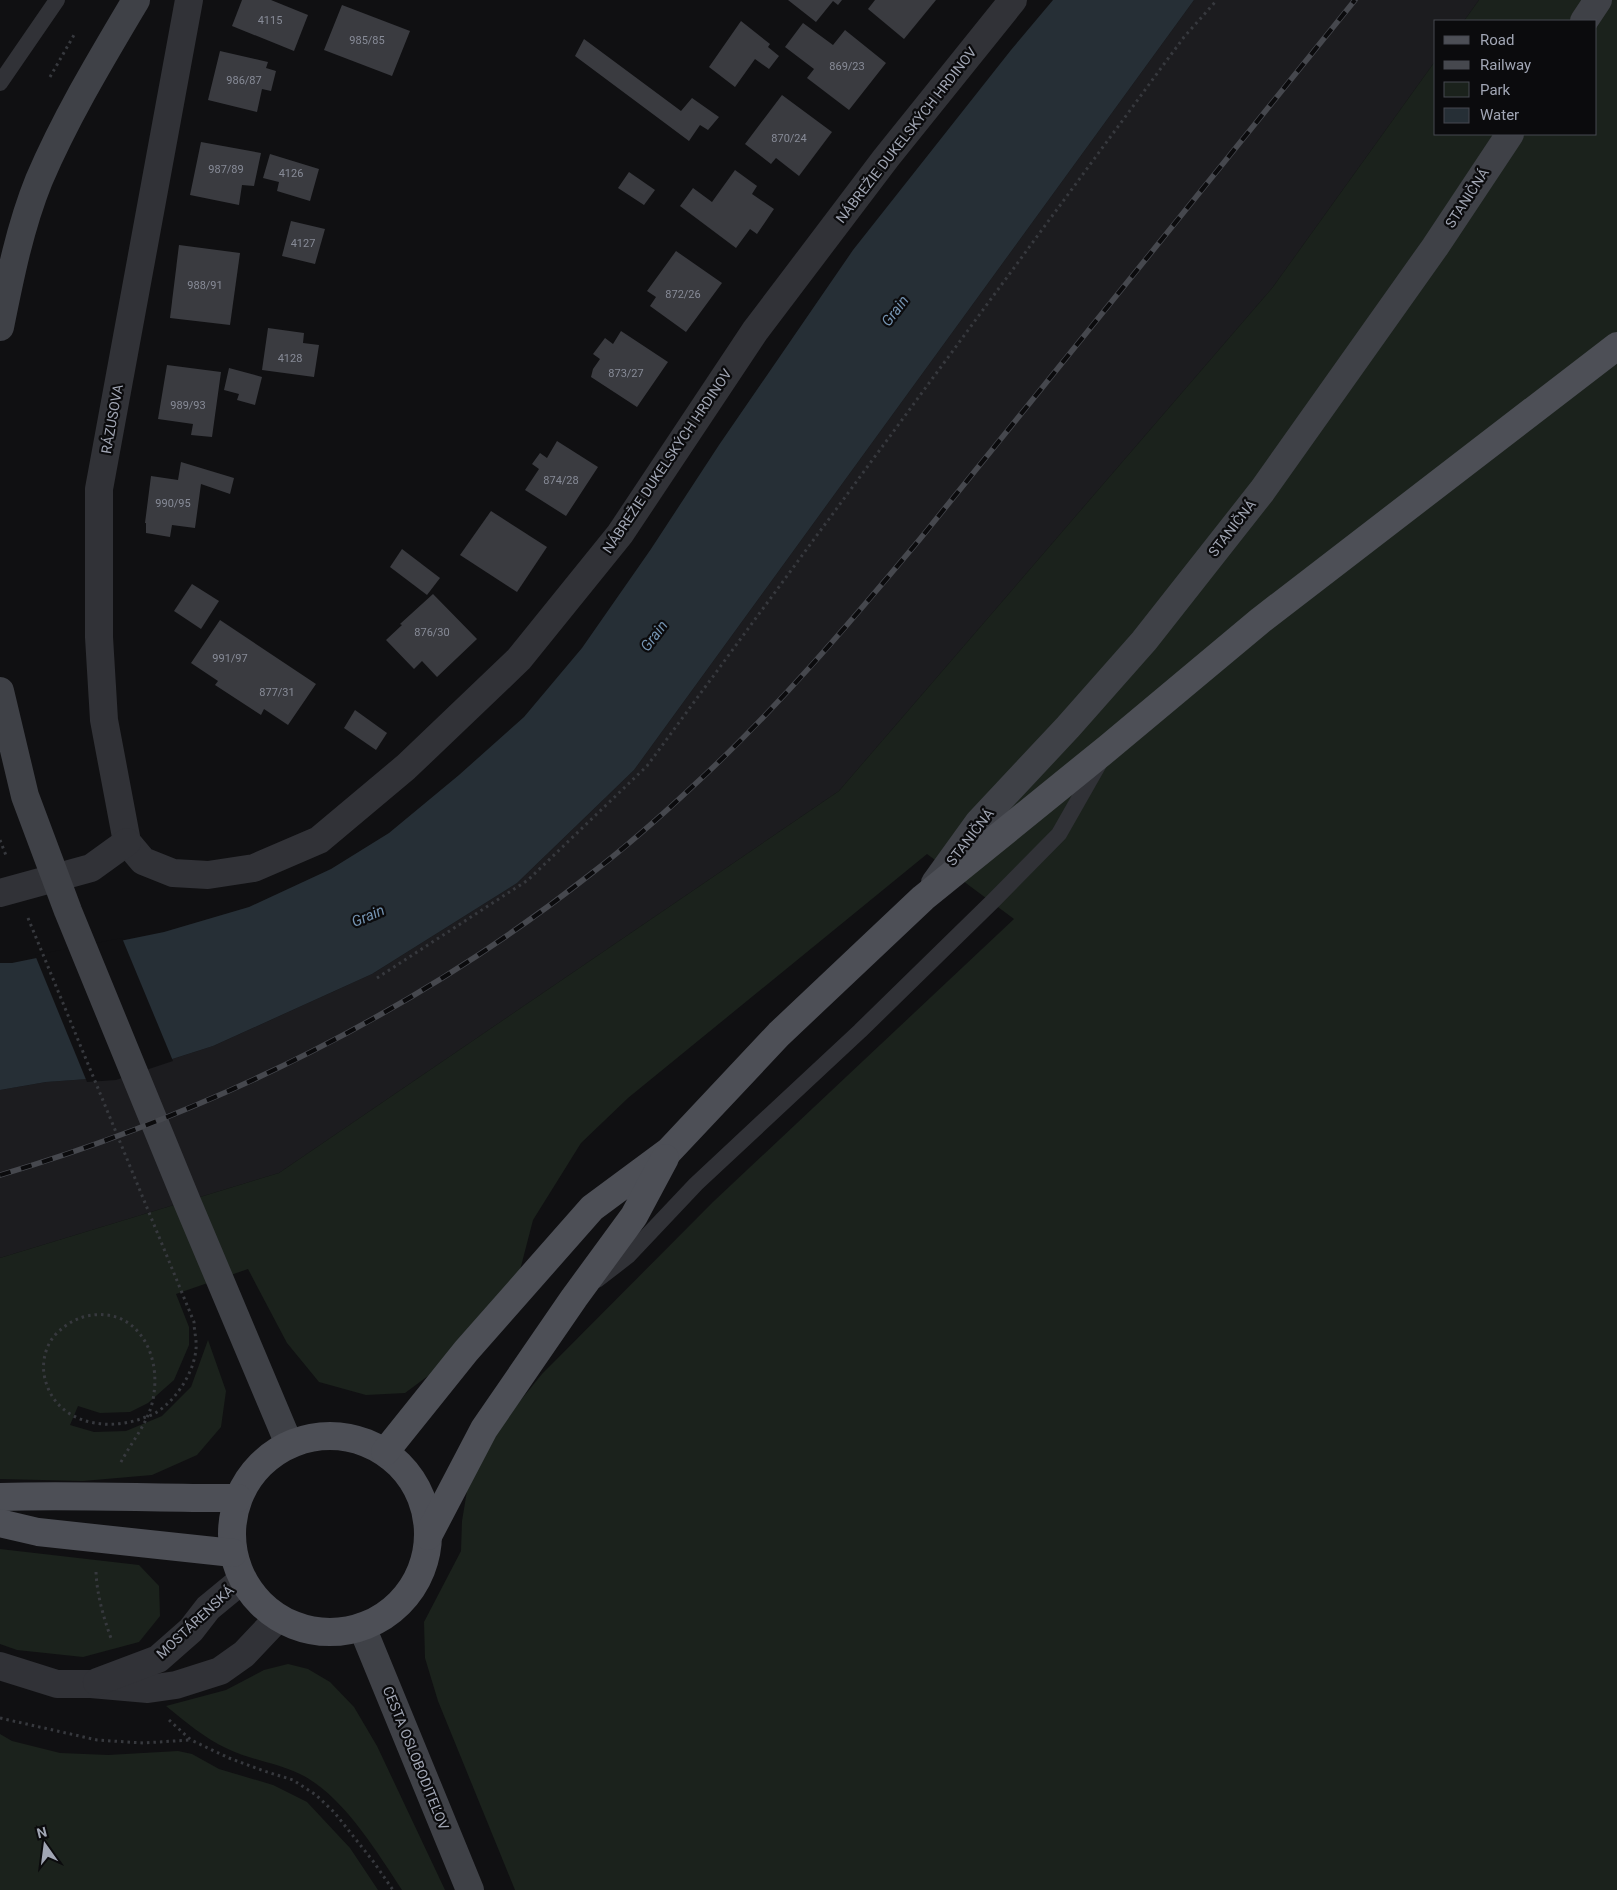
<svg xmlns="http://www.w3.org/2000/svg" width="1617" height="1890" viewBox="0 0 1617 1890" font-family="Roboto,sans-serif">
  <style>
    .built { fill: #1c1c1f }
    .green { fill: #1b221c }
    .water { fill: #262f36 }
    .pier { fill: #101012 }
    .building { fill: #3a3b40 }
    .lines { fill: none; stroke-linecap: round; stroke-linejoin: round }
    .path { stroke: #37393e; stroke-width: 3; stroke-dasharray: 2.5 4; stroke-linecap: butt }
    .lane { stroke: #313237; stroke-width: 16 }
    .street { stroke: #313237; stroke-width: 28 }
    .secondary { stroke: #3f4147; stroke-width: 28 }
    .primary { stroke: #4d4f56; stroke-width: 28 }
    .rail-casing { stroke: #46484e; stroke-width: 5.5 }
    .rail { stroke: #0b0b0d; stroke-width: 4; stroke-dasharray: 11; stroke-linecap: butt }
    .labels { text-anchor: middle; dominant-baseline: central; stroke-width: 4.5; stroke-linejoin: round; paint-order: stroke }
    .number-label { font-size: 11px; fill: #878b97 }
    .street-label { font-size: 14px; fill: #a1a6b4; stroke: #0b0b0d }
    .water-label { font-size: 15px; font-style: italic; fill: #7594b2; stroke: #0b0b0d }
  </style>
  <rect width="100%" height="100%" fill="#101012"/>
  <polygon class="built" points="1194,0 1479,0 1464,21 1436,21 1436,60 1273,287 839,791 279,1173 0,1258 0,1090 46,1082 116,1077 213,1046 372,974 517,883 634,770"/>
  <g class="green">
    <polygon points="1479,0 1617,0 1617,1890 515,1890 438,1701 425,1658 424,1622 461,1551 462,1521 469,1479 485,1444 542,1374 713,1202 1014,919 927,854 628,1098 581,1143 533,1220 519,1274 436,1370 405,1393 366,1395 319,1382 287,1343 248,1269 176,1294 189,1327 189,1345 174,1380 148,1403 130,1412 100,1413 78,1406 70,1425 94,1432 126,1431 162,1416 191,1387 208,1340 226,1391 221,1427 197,1455 152,1475 83,1481 0,1479 0,1258 279,1173 839,791 1273,287 1436,60 1436,134 1596,134 1596,21 1464,21"/>
    <polygon points="0,1549 139,1565 159,1586 160,1616 139,1642 83,1657 17,1650 0,1644"/>
    <path d="M288,1664L308,1669L330,1682L354,1707L377,1746L445,1890H402C377,1852 342,1794 300,1774C277,1763 251,1760 228,1749C204,1738 186,1722 166,1706L226,1690L264,1670Z"/>
    <polygon points="0,1734 12,1741 60,1753 108,1755 178,1751 192,1754 219,1769 273,1785 307,1802 350,1848 378,1890 0,1890"/>
  </g>
  <polygon class="water" points="1053,0 1194,0 634,770 517,883 372,974 213,1046 116,1077 46,1082 0,1090 0,963 12,963 164,932 249,907 331,869 389,833 459,775 524,717 582,648 651,549 719,445 853,250 1011,50"/>
  <polygon class="pier" points="122,938 173,1061 116,1080 87,1082 35,955"/>
  <g class="building">
    <polygon points="242,0 271,0 308,15 294,51 232,26"/>
    <polygon points="788,0 842,0 838,5 833,1 816,22"/>
    <polygon points="875,0 936,0 904,39 868,9"/>
    <polygon points="342,5 410,31 392,76 324,50"/>
    <polygon points="741,21 770,44 768,47 779,56 769,69 755,59 735,87 709,67"/>
    <polygon points="803,23 833,45 845,30 886,63 849,110 807,78 814,69 785,47"/>
    <polygon points="584,39 681,111 692,98 719,117 708,130 700,125 689,141 575,56"/>
    <polygon points="220,51 268,62 266,68 276,71 271,91 262,89 257,112 208,100"/>
    <polygon points="782,95 832,132 799,176 776,158 771,164 745,144"/>
    <polygon points="201,142 261,153 254,186 242,185 239,205 190,195"/>
    <polygon points="270,154 319,169 310,201 277,191 279,182 263,178"/>
    <polygon points="735,170 757,186 752,194 774,209 757,234 750,229 736,248 680,206 693,188 712,202"/>
    <polygon points="629,172 655,190 644,205 618,188"/>
    <polygon points="291,221 325,229 315,264 282,256"/>
    <polygon points="179,245 240,253 230,325 170,318"/>
    <polygon points="676,251 722,283 686,332 650,306 656,297 647,291"/>
    <polygon points="268,328 304,333 303,343 319,345 314,377 262,370"/>
    <polygon points="621,331 668,362 637,407 591,377 593,369 600,359 593,354 605,338 613,344"/>
    <polygon points="167,365 221,372 212,437 191,435 193,424 158,419"/>
    <polygon points="229,368 262,377 255,405 237,400 239,394 224,390"/>
    <polygon points="557,441 598,467 566,516 525,490 539,469 532,464 540,453 547,458"/>
    <polygon points="181,462 234,478 230,494 201,484 195,528 172,525 170,537 146,533 146,523 145,523 151,476 178,480"/>
    <polygon points="491,511 547,547 517,592 460,555"/>
    <polygon points="402,549 440,578 427,595 390,567"/>
    <polygon points="192,584 219,601 201,629 174,611"/>
    <polygon points="433,594 477,639 437,677 422,661 414,669 386,640 402,625 400,624"/>
    <polygon points="220,620 316,684 288,725 264,709 261,715 215,685 218,681 191,663"/>
    <polygon points="355,710 387,733 376,750 344,728"/>
  </g>
  <g class="lines">
    <g class="path">
      <polyline points="50,77 74,35"/>
      <polyline points="0,840 7,858"/>
      <path d="M28,918L194,1322C194,1331 197,1341 196,1349C194,1372 177,1399 157,1412C153,1415 148,1416 143,1418C104,1433 52,1422 44,1374C42,1361 46,1345 55,1335C65,1325 74,1319 87,1316C135,1306 160,1351 154,1393C151,1421 132,1440 120,1464"/>
      <polyline points="377,978 528,880 647,766 1184,37 1217,0"/>
      <path d="M96,1572C97,1596 104,1619 112,1641"/>
      <polyline points="0,1718 97,1740 143,1743 190,1740"/>
      <polyline points="169,1720 191,1740 229,1758 264,1771 293,1780 316,1795 334,1812 373,1861 393,1890"/>
    </g>
    <g class="lane">
      <polyline points="0,83 57,0"/>
      <polyline points="597,1280 628,1256 696,1184 860,1031 994,900 1059,834 1100,762"/>
    </g>
    <g class="street">
      <polyline points="189,0 99,489 99,637 104,720 127,842 143,861 173,873 208,875 254,868 319,840 406,767 519,659 620,534 755,331 886,158 1013,0"/>
      <polyline points="0,893 91,868 127,842"/>
      <polyline points="0,1666 57,1684 91,1684 148,1689 176,1685 220,1671 244,1654 278,1618"/>
      <polyline points="97,1682 158,1659 191,1630 208,1608 242,1580"/>
    </g>
    <g class="secondary">
      <polyline points="1584,21 1598,0"/>
      <path d="M0,327C10,277 20,227 39,180C66,117 101,59 136,0"/>
      <polyline points="0,691 25,796 68,911 188,1204 289,1444"/>
      <polyline points="935,883 979,822 1068,727 1144,641 1262,491 1435,247 1510,134"/>
      <polyline points="362,1627 470,1890"/>
    </g>
    <g class="primary">
      <circle cx="330" cy="1534" r="98"/>
      <polyline points="385,1452 466,1351 592,1208 669,1151 779,1034 923,898 1109,747 1261,620 1617,346"/>
      <path d="M0,1497C79,1494 159,1499 238,1498"/>
      <polyline points="0,1523 38,1532 233,1553"/>
      <polyline points="428,1536 484,1429 574,1298 634,1216 665,1158"/>
    </g>
    <g class="rail-casing">
      <path id="rail" d="M0,1175C213,1112 417,1011 592,873C627,846 660,817 692,787C775,711 848,625 920,539L1355,0"/>
    </g>
    <use href="#rail" class="rail"/>
  </g>
  <g class="labels">
    <g class="number-label">
      <text x="270" y="20">4115</text>
      <text x="367" y="40">985/85</text>
      <text x="847" y="66">869/23</text>
      <text x="244" y="80">986/87</text>
      <text x="789" y="138">870/24</text>
      <text x="226" y="169">987/89</text>
      <text x="291" y="173">4126</text>
      <text x="303" y="243">4127</text>
      <text x="205" y="285">988/91</text>
      <text x="683" y="294">872/26</text>
      <text x="290" y="358">4128</text>
      <text x="626" y="373">873/27</text>
      <text x="188" y="405">989/93</text>
      <text x="561" y="480">874/28</text>
      <text x="173" y="503">990/95</text>
      <text x="432" y="632">876/30</text>
      <text x="230" y="658">991/97</text>
      <text x="277" y="692">877/31</text>
    </g>
    <g class="street-label">
      <text transform="translate(906 135) rotate(-52)">NÁBREŽIE DUKELSKÝCH HRDINOV</text>
      <text transform="translate(1467 198) rotate(-57)">STANIČNÁ</text>
      <text transform="translate(112 419) rotate(-80)">RÁZUSOVA</text>
      <text transform="translate(667 461) rotate(-56)">NÁBREŽIE DUKELSKÝCH HRDINOV</text>
      <text transform="translate(1232 528) rotate(-52)">STANIČNÁ</text>
      <text transform="translate(970 837) rotate(-52)">STANIČNÁ</text>
      <text transform="translate(195 1622) rotate(-43)">MOSTÁRENSKÁ</text>
      <text transform="translate(416 1758) rotate(68)">CESTA OSLOBODITEĽOV</text>
    </g>
    <g class="water-label">
      <text transform="translate(895 311) rotate(-53)">Grain</text>
      <text transform="translate(654 636) rotate(-53)">Grain</text>
      <text transform="translate(368 916) rotate(-23)">Grain</text>
    </g>
  </g>
  <rect x="1434" y="20" width="162" height="115" fill="#0b0b0d" stroke="#474950"/>
  <rect x="1444" y="36" width="25" height="8" fill="#4d4f56" stroke="#474950"/>
  <text x="1480" y="45" font-size="15" fill="#a1a6b4">Road</text>
  <rect x="1444" y="61" width="25" height="8" fill="#46484e" stroke="#474950"/>
  <text x="1480" y="70" font-size="15" fill="#a1a6b4">Railway</text>
  <rect x="1444" y="82" width="25" height="15" fill="#1b221c" stroke="#474950"/>
  <text x="1480" y="95" font-size="15" fill="#a1a6b4">Park</text>
  <rect x="1444" y="108" width="25" height="15" fill="#262f36" stroke="#474950"/>
  <text x="1480" y="120" font-size="15" fill="#a1a6b4">Water</text>
  <g transform="translate(45 1845) rotate(346)" stroke="#0b0b0d" stroke-width="4" paint-order="stroke">
  <path d="M0-4L9 19L0 12L-9 19Z" fill="#a1a6b4"/>
  <text y="-8" font-size="14" font-weight="bold" text-anchor="middle" fill="#a1a6b4">N</text>
  </g>
</svg>
